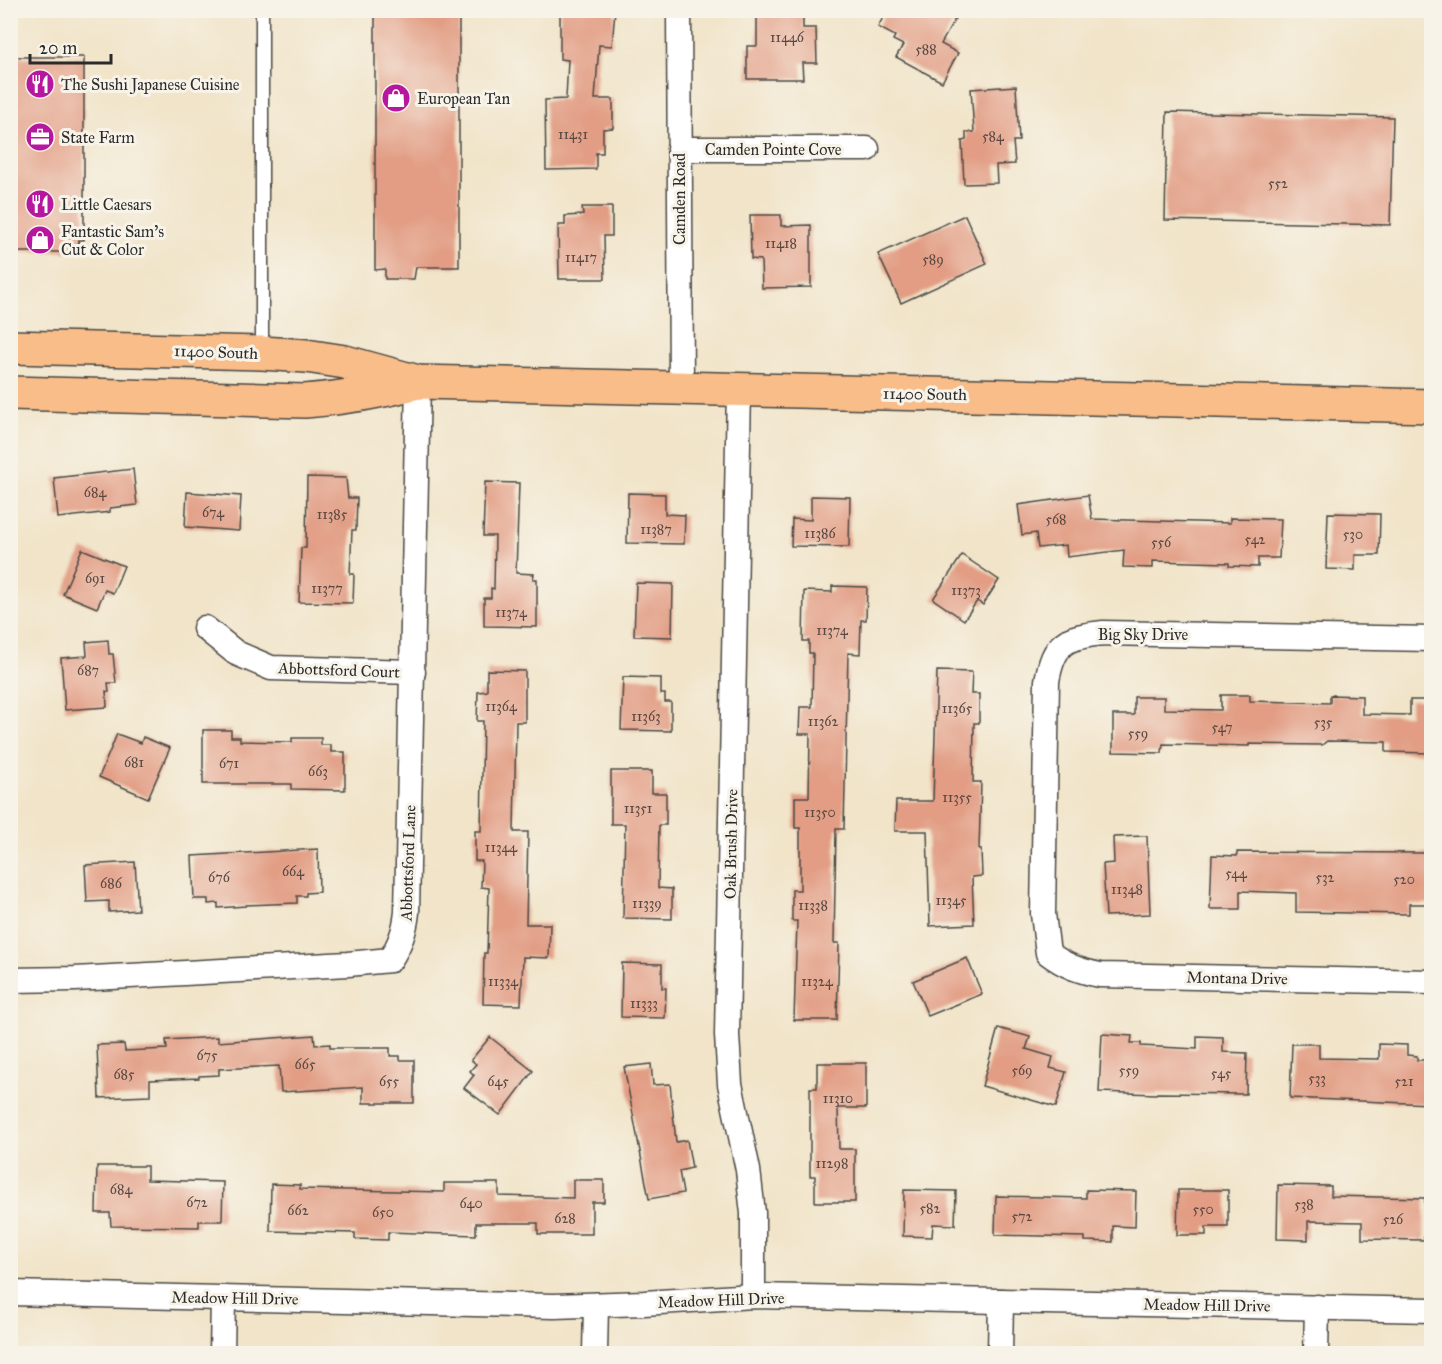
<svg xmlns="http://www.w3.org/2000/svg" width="1442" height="1364" viewBox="0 0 1442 1364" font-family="'IM FELL Great Primer',serif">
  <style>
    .building { fill: #e29d84 }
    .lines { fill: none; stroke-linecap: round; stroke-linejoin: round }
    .lane-casing { stroke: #494743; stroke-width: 15 }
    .street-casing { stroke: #494743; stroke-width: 27 }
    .primary-casing { stroke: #494743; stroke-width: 36 }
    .lane { stroke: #fff; stroke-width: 12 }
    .street { stroke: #fff; stroke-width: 24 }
    .primary { stroke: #f8bd89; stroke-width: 33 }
    .labels { text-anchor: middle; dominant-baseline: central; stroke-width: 6; stroke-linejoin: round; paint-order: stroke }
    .number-label { font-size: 14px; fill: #594841 }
    .poi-label { font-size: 16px; fill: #2b2b2b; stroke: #f7f3e8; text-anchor: start }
    .street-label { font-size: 16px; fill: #2b2b2b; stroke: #f7f3e8 }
  </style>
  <rect width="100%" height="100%" fill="#f7f3e8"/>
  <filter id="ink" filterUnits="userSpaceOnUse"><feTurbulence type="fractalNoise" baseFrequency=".0167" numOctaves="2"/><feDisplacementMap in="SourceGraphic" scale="12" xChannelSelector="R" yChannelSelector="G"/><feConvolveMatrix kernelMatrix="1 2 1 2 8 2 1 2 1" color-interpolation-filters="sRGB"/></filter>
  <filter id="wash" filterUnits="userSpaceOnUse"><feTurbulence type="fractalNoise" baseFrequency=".008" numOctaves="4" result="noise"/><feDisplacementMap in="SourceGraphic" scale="24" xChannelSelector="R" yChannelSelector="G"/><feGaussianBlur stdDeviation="1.35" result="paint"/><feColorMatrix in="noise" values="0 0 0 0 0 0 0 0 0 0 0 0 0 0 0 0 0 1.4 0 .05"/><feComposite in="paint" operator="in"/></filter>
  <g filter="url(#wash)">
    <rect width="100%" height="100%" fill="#f1e4c9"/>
    <g id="blocks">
      <g class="building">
        <polygon points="375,10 459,10 459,267 416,267 414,279 385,279 385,269 375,270"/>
        <polygon points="560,10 615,10 612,46 599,45 595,99 613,99 613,128 603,129 603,153 596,153 596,169 546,170 545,100 566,99 568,60 560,59"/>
        <polygon points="757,10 803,10 803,28 816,28 817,63 802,63 803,79 747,79 747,46 757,46"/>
        <polygon points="887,10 944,10 956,17 941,44 958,53 942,82 896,57 903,45 893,40 895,36 878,27"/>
        <polygon points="10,57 84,57 84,240 79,240 77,252 10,252"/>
        <polygon points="1016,86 1019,141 1013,141 1015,164 996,165 997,183 964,184 962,141 966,140 966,132 974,132 971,89"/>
        <polygon points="1167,112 1393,117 1390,225 1165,220"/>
        <polygon points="582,207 612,207 612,236 604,236 605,279 559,279 558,225 565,225 565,216 583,215"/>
        <polygon points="750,215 781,215 781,226 811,225 811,287 762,288 761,260 751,259"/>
        <polygon points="965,215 987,264 901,303 878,254"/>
        <polygon points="133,469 137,505 110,508 110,512 58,518 54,478"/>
        <polygon points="307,477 346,478 348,498 357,498 356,530 352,530 350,574 354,574 353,603 299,602 301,548 306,548"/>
        <polygon points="485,482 519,483 516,573 534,574 533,579 537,579 537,627 484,626 484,598 491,598 491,588 494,589 495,536 483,536"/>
        <polygon points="187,492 241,496 239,531 185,527"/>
        <polygon points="628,493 665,494 665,514 685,515 684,544 627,543"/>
        <polygon points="1088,495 1092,519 1230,523 1230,518 1281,519 1279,558 1258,558 1258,567 1229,566 1229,563 1153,561 1153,568 1123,567 1124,550 1067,557 1066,545 1038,548 1036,533 1022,535 1018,505"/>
        <polygon points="811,496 850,497 849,547 791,546 792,519 811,520"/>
        <polygon points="1328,513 1380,514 1379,555 1355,555 1355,570 1326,569"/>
        <polygon points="82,549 124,566 113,593 105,590 97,608 63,594"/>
        <polygon points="962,555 999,580 983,605 977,601 964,620 933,599"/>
        <polygon points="636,583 673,584 672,637 634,636"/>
        <polygon points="832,586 867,587 866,620 861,620 860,654 848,653 844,829 836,829 834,943 839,943 837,1020 794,1020 797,921 792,921 792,890 800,890 800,828 795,828 795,797 809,797 810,734 799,734 800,707 812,707 813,653 809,653 809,641 803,641 804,591 832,592"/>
        <polygon points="108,640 109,654 113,654 116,683 108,683 109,692 106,691 107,707 65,710 61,658 87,656 86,642"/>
        <polygon points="487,670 525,671 525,722 516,722 514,832 528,832 526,924 550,924 549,958 523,957 521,1005 483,1004 484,953 487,953 489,888 481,887 482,861 475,861 475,831 481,831 483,721 477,721 478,692 487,691"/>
        <polygon points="937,671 972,672 971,694 979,694 979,723 974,723 973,782 981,782 979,849 981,849 982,876 972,877 974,924 930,926 927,831 895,831 896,801 933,801"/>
        <polygon points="623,677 661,678 661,694 665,694 665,702 671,702 671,731 621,730"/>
        <polygon points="1221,695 1250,695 1250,701 1330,703 1330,695 1362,696 1362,714 1410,715 1410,700 1431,700 1431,753 1386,752 1386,742 1327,741 1322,745 1249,744 1249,746 1163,744 1162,753 1113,752 1113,715 1134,715 1134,697 1164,697 1164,709 1221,710"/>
        <polygon points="203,730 231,730 231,737 240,737 240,741 292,742 292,738 321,738 321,745 331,745 331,752 345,752 345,790 291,789 291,784 203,784"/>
        <polygon points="117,734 141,743 143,737 170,748 148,798 99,777"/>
        <polygon points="611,771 652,771 652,793 666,793 666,825 659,825 658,888 672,889 672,919 623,918 625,824 611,824"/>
        <polygon points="1147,836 1150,914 1106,916 1103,864 1114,863 1113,837"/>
        <polygon points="318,849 319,892 306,893 306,896 297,896 297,903 246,905 246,906 218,908 218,903 208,904 208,899 194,899 192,856"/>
        <polygon points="1237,852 1431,853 1431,904 1409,904 1409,914 1296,912 1296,893 1240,891 1240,909 1210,909 1212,855 1237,856"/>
        <polygon points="135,862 138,910 109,912 109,901 87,902 85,865"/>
        <polygon points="967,958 982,994 928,1016 913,981"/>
        <polygon points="622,963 662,964 662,988 666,988 665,1018 621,1017"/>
        <polygon points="998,1028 1030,1037 1026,1049 1053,1057 1050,1068 1066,1072 1056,1107 982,1086"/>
        <polygon points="1102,1034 1132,1036 1131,1043 1141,1043 1141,1046 1197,1049 1197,1036 1223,1037 1223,1052 1247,1053 1246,1094 1157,1093 1156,1094 1099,1092"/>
        <polygon points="314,1035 315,1045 330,1044 330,1048 390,1048 390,1056 400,1056 400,1060 414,1060 414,1103 363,1103 363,1087 281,1092 279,1066 219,1069 219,1075 199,1076 199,1078 150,1080 150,1096 99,1098 97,1045 124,1044 125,1051 167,1049 166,1040 218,1037 218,1042"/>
        <polygon points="490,1037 533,1071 500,1115 464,1088 474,1075 470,1071 476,1064 471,1060"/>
        <polygon points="1292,1044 1319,1044 1319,1058 1379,1059 1379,1044 1407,1045 1407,1055 1417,1056 1417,1060 1431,1060 1430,1104 1290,1098"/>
        <polygon points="817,1063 866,1063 866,1108 838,1108 839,1149 855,1149 855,1202 815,1202 815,1176 810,1176 810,1088 817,1088"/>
        <polygon points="651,1064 653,1085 670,1084 676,1142 687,1140 692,1168 679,1171 683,1193 649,1199 624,1067"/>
        <polygon points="97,1166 147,1166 147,1180 223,1182 222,1221 199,1221 199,1227 111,1226 110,1213 96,1213"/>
        <polygon points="573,1180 604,1180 604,1202 592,1202 592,1234 538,1234 538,1223 476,1223 476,1235 388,1232 388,1240 355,1239 355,1233 270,1231 271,1184 300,1185 300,1189 444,1192 444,1183 499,1183 499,1196 573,1198"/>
        <polygon points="1278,1185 1331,1186 1331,1196 1425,1198 1424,1240 1362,1239 1362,1222 1308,1221 1308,1240 1277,1239"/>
        <polygon points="904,1190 956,1191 955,1225 933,1224 932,1237 903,1236"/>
        <polygon points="1086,1190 1136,1191 1135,1227 1113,1226 1113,1242 1085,1241 1085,1237 995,1235 996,1196 1086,1198"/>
        <polygon points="1178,1190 1228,1190 1228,1227 1206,1227 1206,1235 1177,1235"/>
      </g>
    </g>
  </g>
  <g filter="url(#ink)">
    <use href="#blocks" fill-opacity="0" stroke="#494743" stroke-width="1.5"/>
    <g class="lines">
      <g class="lane-casing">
        <polyline id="lane" points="262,10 262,352"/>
      </g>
      <g class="street-casing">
        <g id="street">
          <polyline points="679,10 681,388"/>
          <polyline points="679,149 867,149"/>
          <polyline points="739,389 727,1035 730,1084 748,1170 753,1213 753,1296"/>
          <polyline points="205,628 236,653 271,668 413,672"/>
          <path d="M1432,639L1103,633C1065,637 1054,642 1047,681L1043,914L1048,953C1065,966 1080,971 1100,975L1432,982"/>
          <path d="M10,980L75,979L348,964L390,960C400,944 405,931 407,912L418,382"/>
          <polyline points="10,1293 554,1306 644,1303 753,1296 1432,1310"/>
          <polyline points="222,1354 223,1298"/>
          <polyline points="595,1354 596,1305"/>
          <polyline points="1000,1354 1001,1301"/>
          <polyline points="1316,1354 1317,1307"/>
        </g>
      </g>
      <g class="primary-casing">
        <g id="primary">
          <polyline points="10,347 262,353 306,356 345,362 418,382 1432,406"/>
          <path d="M10,393L305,401C344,398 380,392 418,382"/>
        </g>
      </g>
      <use href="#lane" class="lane"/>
      <use href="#street" class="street"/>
      <use href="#primary" class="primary"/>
    </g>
  </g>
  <defs>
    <g id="restaurant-disc" transform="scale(1.5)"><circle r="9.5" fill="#b5179e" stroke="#f7f3e8"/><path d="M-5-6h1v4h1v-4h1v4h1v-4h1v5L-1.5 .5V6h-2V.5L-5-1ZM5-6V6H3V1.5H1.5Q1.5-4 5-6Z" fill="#fff"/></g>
    <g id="shop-disc" transform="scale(1.5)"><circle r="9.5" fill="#b5179e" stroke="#f7f3e8"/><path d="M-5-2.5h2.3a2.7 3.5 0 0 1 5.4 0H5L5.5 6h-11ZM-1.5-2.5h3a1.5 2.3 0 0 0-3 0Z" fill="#fff"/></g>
    <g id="office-disc" transform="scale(1.5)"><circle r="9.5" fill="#b5179e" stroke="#f7f3e8"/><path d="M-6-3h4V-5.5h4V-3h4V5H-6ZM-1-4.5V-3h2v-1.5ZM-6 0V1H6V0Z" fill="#fff"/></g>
  </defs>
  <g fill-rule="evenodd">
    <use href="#restaurant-disc" x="40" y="84"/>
    <use href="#shop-disc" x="396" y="98"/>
    <use href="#office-disc" x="40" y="137"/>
    <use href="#restaurant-disc" x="40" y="204"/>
    <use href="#shop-disc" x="40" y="240"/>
  </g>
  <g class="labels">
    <g class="number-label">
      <text x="787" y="37">11446</text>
      <text x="926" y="49">588</text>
      <text x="573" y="134">11431</text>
      <text x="993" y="136">584</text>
      <text x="1278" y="183">552</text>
      <text x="781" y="243">11418</text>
      <text x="581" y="257">11417</text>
      <text x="933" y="259">589</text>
      <text x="95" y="492">684</text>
      <text x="213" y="512">674</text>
      <text x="332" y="514">11385</text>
      <text x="1056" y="519">568</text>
      <text x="656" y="529">11387</text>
      <text x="820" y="533">11386</text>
      <text x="1353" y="534">530</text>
      <text x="1255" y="539">542</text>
      <text x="1161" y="542">556</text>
      <text x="95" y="578">691</text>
      <text x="327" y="588">11377</text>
      <text x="966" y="590">11373</text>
      <text x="511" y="612">11374</text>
      <text x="832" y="630">11374</text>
      <text x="88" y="670">687</text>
      <text x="501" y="706">11364</text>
      <text x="957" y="708">11365</text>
      <text x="646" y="716">11363</text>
      <text x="823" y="721">11362</text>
      <text x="1323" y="722">535</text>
      <text x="1222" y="727">547</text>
      <text x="1138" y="733">559</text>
      <text x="134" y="762">681</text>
      <text x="229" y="763">671</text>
      <text x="318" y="771">663</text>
      <text x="957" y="797">11355</text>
      <text x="638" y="808">11351</text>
      <text x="820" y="812">11350</text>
      <text x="501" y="847">11344</text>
      <text x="293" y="871">664</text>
      <text x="1236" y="873">544</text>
      <text x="219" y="877">676</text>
      <text x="1325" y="877">532</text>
      <text x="1404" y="879">520</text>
      <text x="111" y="883">686</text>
      <text x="1127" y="889">11348</text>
      <text x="951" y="900">11345</text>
      <text x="647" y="903">11339</text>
      <text x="813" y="905">11338</text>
      <text x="503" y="981">11334</text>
      <text x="817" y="981">11324</text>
      <text x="644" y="1003">11333</text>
      <text x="207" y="1055">675</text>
      <text x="305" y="1064">665</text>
      <text x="1022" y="1070">569</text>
      <text x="1129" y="1070">559</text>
      <text x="1221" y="1073">545</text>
      <text x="124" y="1074">685</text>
      <text x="1317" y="1078">533</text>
      <text x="389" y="1081">655</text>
      <text x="498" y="1081">645</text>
      <text x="1404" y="1081">521</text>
      <text x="838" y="1098">11310</text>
      <text x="832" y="1163">11298</text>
      <text x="121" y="1189">684</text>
      <text x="197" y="1202">672</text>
      <text x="471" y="1203">640</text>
      <text x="1304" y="1204">538</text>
      <text x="930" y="1208">582</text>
      <text x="1203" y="1209">550</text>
      <text x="298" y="1210">662</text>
      <text x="383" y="1212">650</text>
      <text x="1022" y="1216">572</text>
      <text x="565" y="1218">628</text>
      <text x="1393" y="1219">526</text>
    </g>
    <g class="poi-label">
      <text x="61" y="84">The Sushi Japanese Cuisine</text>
      <text x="417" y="98">European Tan</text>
      <text x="61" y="137">State Farm</text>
      <text x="61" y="204">Little Caesars</text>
      <text x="61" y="231">Fantastic Sam's<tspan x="61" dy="18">Cut &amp; Color</tspan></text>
    </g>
    <g class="street-label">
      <text x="773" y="149">Camden Pointe Cove</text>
      <text transform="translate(679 199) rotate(-90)">Camden Road</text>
      <text transform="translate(216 352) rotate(2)">11400 South</text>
      <text transform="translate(925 394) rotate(1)">11400 South</text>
      <text x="1143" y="634">Big Sky Drive</text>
      <text transform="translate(339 670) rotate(2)">Abbottsford Court</text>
      <text transform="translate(731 844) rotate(-89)">Oak Brush Drive</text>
      <text transform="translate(408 863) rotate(-88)">Abbottsford Lane</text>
      <text transform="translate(1237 978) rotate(1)">Montana Drive</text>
      <text transform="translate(235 1298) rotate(1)">Meadow Hill Drive</text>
      <text transform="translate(721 1300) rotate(-2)">Meadow Hill Drive</text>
      <text transform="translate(1207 1305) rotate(1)">Meadow Hill Drive</text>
    </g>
  </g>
  <rect width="1442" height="1364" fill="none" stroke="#f7f3e8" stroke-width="36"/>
  <path d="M30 54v9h81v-9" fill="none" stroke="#2b2b2b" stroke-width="3"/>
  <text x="39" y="54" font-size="18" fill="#2b2b2b" stroke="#f7f3e8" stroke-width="4.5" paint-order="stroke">20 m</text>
</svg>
